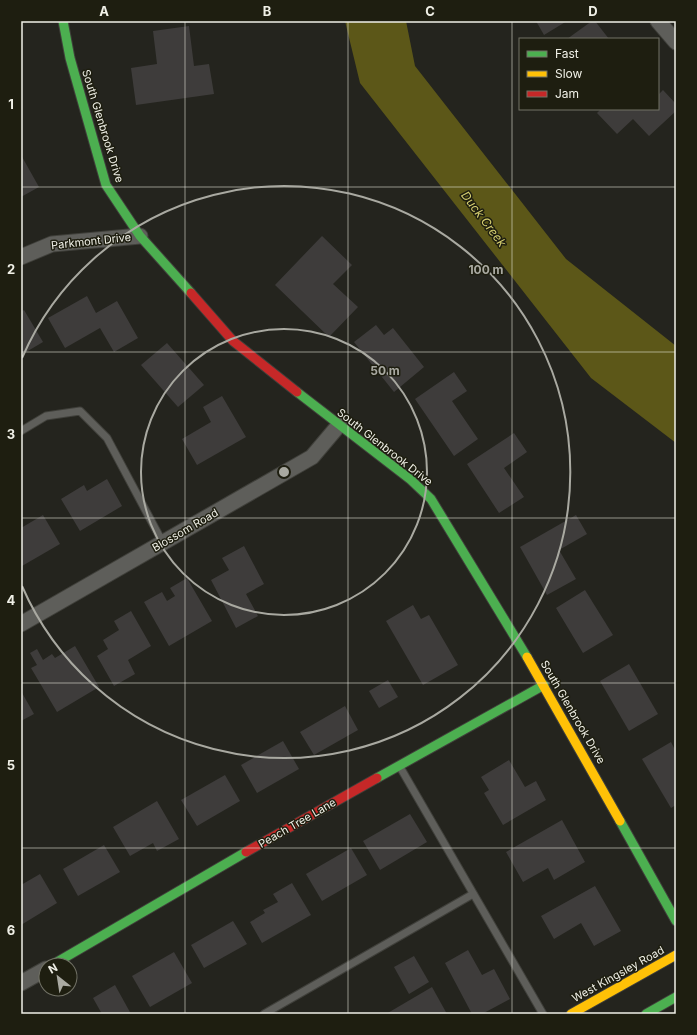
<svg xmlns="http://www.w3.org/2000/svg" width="697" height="1035" viewBox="0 0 697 1035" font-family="Inter,sans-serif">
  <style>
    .water { fill: #5c5718 }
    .building { fill: #3e3c3b }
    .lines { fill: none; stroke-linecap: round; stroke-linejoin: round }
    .lane-casing { stroke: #40403b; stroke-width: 9 }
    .street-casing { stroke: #40403b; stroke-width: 17 }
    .fast-casing { stroke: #40403b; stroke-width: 11 }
    .slow-casing { stroke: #40403b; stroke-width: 11 }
    .jam-casing { stroke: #40403b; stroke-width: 11 }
    .lane { stroke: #5e5e5a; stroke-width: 7 }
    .street { stroke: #5e5e5a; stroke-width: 15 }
    .fast { stroke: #4caf50; stroke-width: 9 }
    .slow { stroke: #ffc107; stroke-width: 9 }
    .jam { stroke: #c62828; stroke-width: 9 }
    .grid { fill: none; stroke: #f0f0e7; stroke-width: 1; stroke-opacity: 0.55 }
    .ring { fill: none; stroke: #a9a9a1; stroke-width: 2 }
    .labels { text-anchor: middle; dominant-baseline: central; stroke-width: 3; stroke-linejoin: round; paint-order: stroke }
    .street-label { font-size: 11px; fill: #f0f0e7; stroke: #1e1e10 }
    .water-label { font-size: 12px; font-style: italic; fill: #d6cf70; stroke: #1e1e10 }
    .centre { fill: #a9a9a1; stroke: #1e1e10; stroke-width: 2 }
    .ring-label { font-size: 12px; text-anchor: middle; font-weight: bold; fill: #a9a9a1; stroke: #1e1e10; stroke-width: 3; stroke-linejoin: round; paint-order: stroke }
    .neatline { fill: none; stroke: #f0f0e7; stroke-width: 1.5 }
    .grid-label { font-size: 13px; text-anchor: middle; font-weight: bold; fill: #f0f0e7 }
  </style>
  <rect width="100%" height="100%" fill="#24241e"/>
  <polygon class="water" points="345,21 406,21 415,66 566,259 676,346 676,443 591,378 360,83"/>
  <g class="building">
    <polygon points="536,21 567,21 544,35"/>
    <polygon points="592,21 595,21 609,39 567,39"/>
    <polygon points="189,26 194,66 209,64 214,94 136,105 131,68 157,64 153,31"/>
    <polygon points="663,90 676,104 676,111 649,136 633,119 617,134 597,113 601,109 658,109 658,95"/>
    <polygon points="21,155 39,187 21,197"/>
    <polygon points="322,236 352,265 333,284 358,307 329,337 275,285"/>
    <polygon points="87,296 96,313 117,301 138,338 114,352 100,328 65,348 48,318"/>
    <polygon points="24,310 43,342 21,355 21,312"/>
    <polygon points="376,325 384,335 393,328 424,367 394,392 354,342"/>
    <polygon points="167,343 204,385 178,407 141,365"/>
    <polygon points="454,372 467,391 452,401 478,439 454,456 415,399"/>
    <polygon points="222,396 246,437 197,465 182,439 211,422 203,407"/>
    <polygon points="514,433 527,452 504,468 524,497 499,513 467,464"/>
    <polygon points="107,479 122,506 80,531 61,499 84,485 87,491"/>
    <polygon points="43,515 60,544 22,566 21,528"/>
    <polygon points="576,515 587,534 559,550 576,579 547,595 520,547"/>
    <polygon points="244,546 264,584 246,594 258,616 236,628 211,580 229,570 222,558"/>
    <polygon points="187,578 212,621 169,646 144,602 162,592 167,601 175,596 170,588"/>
    <polygon points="585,590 613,635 583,653 556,608"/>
    <polygon points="413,605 421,619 429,615 458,665 423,685 386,621"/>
    <polygon points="131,611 151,646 128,660 135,674 114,686 97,656 108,649 103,640 119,630 114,621"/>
    <polygon points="75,646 99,687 57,712 31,668 37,665 30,653 37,649 43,660 52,654 55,658"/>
    <polygon points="629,664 658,714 629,731 600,681"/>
    <polygon points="388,680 398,697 379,708 369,691"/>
    <polygon points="21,691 34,714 21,721"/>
    <polygon points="345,706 358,730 314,755 300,732"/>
    <polygon points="283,741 299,769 257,793 241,765"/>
    <polygon points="671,742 676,752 676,805 671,808 642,759"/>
    <polygon points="509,760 525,787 536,781 546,800 503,825 484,793 489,790 481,777"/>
    <polygon points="225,775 240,801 197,826 181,800"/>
    <polygon points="157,801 179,839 157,851 153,843 130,856 113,827"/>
    <polygon points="410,814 427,842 380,870 363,841"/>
    <polygon points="562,820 585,862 554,880 548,868 523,882 506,852"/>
    <polygon points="104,845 120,872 78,896 63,869"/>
    <polygon points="351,848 367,875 322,901 306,874"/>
    <polygon points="40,874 57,903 21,925 21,885"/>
    <polygon points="292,883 311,915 262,943 250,922 265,913 263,910 278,902 273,894"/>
    <polygon points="595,886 621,931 594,946 581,923 554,939 541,916"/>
    <polygon points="233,921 247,944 204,968 191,945"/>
    <polygon points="468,950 482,975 494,969 510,999 482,1014 472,1014 445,963"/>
    <polygon points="174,952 192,983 150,1007 132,976"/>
    <polygon points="414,956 429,982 409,994 394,967"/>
    <polygon points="115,985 131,1014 102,1014 93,998"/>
    <polygon points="432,987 447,1014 386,1014"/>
  </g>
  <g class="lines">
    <g class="lane-casing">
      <g id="lane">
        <polyline points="21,431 46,416 80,411 107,438 163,543"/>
        <polyline points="400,767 543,1014"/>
        <polyline points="264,1014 473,894"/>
      </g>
    </g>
    <g class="street-casing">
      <g id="street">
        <polyline points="658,21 676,42"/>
        <polyline points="21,257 52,244 140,236"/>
        <polyline points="21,624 312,457 339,425"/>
        <polyline points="21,983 46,969"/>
      </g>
    </g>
    <g class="fast-casing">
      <g id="fast">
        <polyline points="63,21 70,58 106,185 140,236 191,293"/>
        <polyline points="297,392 411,480 431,499 527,657"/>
        <polyline points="377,778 544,685"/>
        <polyline points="620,821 676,921"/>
        <polyline points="52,965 246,852"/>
        <polyline points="646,1014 676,997"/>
      </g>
    </g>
    <g class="slow-casing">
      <g id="slow">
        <polyline points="527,657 620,821"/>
        <polyline points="571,1014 676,955"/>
      </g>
    </g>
    <g class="jam-casing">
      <g id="jam">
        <polyline points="191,293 233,341 297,392"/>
        <polyline points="246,852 377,778"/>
      </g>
    </g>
    <use href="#lane" class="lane"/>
    <use href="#street" class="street"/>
    <use href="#fast" class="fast"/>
    <use href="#slow" class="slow"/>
    <use href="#jam" class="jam"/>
  </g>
  <path class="grid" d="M185,21V1014M348,21V1014M512,21V1014M21,187H676M21,352H676M21,518H676M21,683H676M21,848H676"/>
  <g class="ring">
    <circle cx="284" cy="472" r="143"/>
    <path d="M22 358A286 286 0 1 1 22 586"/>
  </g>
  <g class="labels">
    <g class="street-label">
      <text transform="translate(103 126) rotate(73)">South Glenbrook Drive</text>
      <text transform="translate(91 241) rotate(-6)">Parkmont Drive</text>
      <text transform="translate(385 447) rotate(38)">South Glenbrook Drive</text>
      <text transform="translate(185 530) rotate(-30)">Blossom Road</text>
      <text transform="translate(573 712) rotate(60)">South Glenbrook Drive</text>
      <text transform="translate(297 823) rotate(-30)">Peach Tree Lane</text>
      <text transform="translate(618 974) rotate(-29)">West Kingsley Road</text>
    </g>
    <g class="water-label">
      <text transform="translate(484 219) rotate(53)">Duck Creek</text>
    </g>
  </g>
  <circle cx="284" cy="472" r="6" class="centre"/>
  <g class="ring-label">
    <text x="486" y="274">100 m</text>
    <text x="385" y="375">50 m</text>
  </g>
  <rect width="697" height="1035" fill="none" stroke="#1e1e10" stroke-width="44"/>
  <rect x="519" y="38" width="140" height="72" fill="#1e1e10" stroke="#727266"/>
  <rect x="527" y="51" width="20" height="6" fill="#4caf50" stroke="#727266"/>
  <text x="555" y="58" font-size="12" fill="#f0f0e7">Fast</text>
  <rect x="527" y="71" width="20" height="6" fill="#ffc107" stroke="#727266"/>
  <text x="555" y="78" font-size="12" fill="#f0f0e7">Slow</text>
  <rect x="527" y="91" width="20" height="6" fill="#c62828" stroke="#727266"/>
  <text x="555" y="98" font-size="12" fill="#f0f0e7">Jam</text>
  <g transform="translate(58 977) rotate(330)"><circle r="19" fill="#1e1e10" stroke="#727266"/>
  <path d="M0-3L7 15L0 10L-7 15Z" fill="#a9a9a1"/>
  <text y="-6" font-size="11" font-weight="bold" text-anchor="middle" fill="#f0f0e7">N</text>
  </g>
  <rect x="22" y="22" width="653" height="991" class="neatline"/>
  <g class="grid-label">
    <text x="104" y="16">A</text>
    <text x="267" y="16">B</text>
    <text x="430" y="16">C</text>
    <text x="593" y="16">D</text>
    <text x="11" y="109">1</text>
    <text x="11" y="274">2</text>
    <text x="11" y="439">3</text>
    <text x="11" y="605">4</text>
    <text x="11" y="770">5</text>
    <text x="11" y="935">6</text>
  </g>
</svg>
